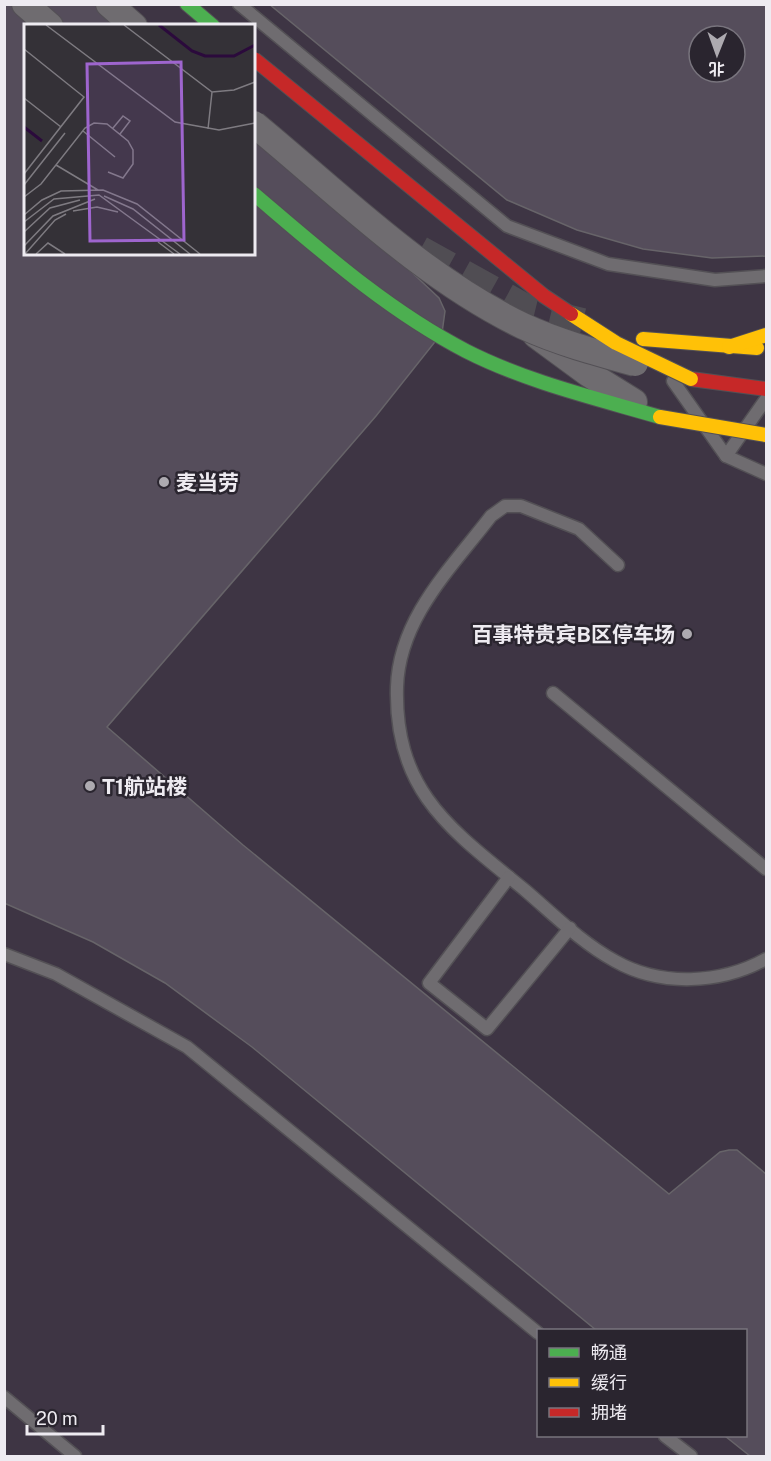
<svg xmlns="http://www.w3.org/2000/svg" width="771" height="1461" viewBox="0 0 771 1461" font-family="'Public Sans','Noto Sans SC',sans-serif">
  <style>
    .built { fill: #3e3544; fill-rule: evenodd }
    .building { fill: #554d5b; stroke: #676469; stroke-width: 1.5; fill-rule: evenodd }
    .lines { fill: none; stroke-linecap: round; stroke-linejoin: round }
    .secondary-tunnel { stroke: #504d53; stroke-width: 33; stroke-dasharray: 33 16; stroke-linecap: butt }
    .lane-casing { stroke: #535055; stroke-width: 15 }
    .street-casing { stroke: #535055; stroke-width: 28 }
    .fast-casing { stroke: #535055; stroke-width: 16 }
    .slow-casing { stroke: #535055; stroke-width: 16 }
    .jam-casing { stroke: #535055; stroke-width: 16 }
    .lane { stroke: #6f6c70; stroke-width: 12 }
    .street { stroke: #6f6c70; stroke-width: 26 }
    .fast { stroke: #4caf50; stroke-width: 14 }
    .slow { stroke: #ffc107; stroke-width: 14 }
    .jam { stroke: #c62828; stroke-width: 14 }
    .street-bridge-casing { stroke: #535055; stroke-width: 28; stroke-linecap: butt }
    .slow-bridge-casing { stroke: #535055; stroke-width: 16; stroke-linecap: butt }
    .jam-bridge-casing { stroke: #535055; stroke-width: 16; stroke-linecap: butt }
    .street-bridge { stroke: #6f6c70; stroke-width: 26 }
    .slow-bridge { stroke: #ffc107; stroke-width: 14 }
    .jam-bridge { stroke: #c62828; stroke-width: 14 }
    .poi-dot { fill: #adaab0; stroke: #2a252f; stroke-width: 2 }
    .labels { text-anchor: middle; dominant-baseline: central; stroke-width: 5; stroke-linejoin: round; paint-order: stroke }
    .poi-label { font-size: 21px; font-weight: bold; fill: #eeebf1; stroke: #2a252f; text-anchor: start }
    .inset-river { fill: none; stroke: #2b0a3c; stroke-width: 3 }
    .inset-road { fill: none; stroke: #7e7b81; stroke-width: 1.5 }
    .view { fill: #9e65ce; fill-opacity: 0.15; stroke: #9e65ce; stroke-width: 3 }
    .inset-edge { fill: none; stroke: #eeebf1; stroke-width: 3 }
  </style>
  <rect width="100%" height="100%" fill="#343137"/>
  <path class="built" d="M5,5H766V1456H5ZM26,26H254V254H26ZM699,36H735V72H699ZM538,1330H746V1436H538Z"/>
  <g class="building">
    <polygon points="4,4 125,4 150,26 26,26 26,254 254,254 254,123 439,298 445,311 442,333 376,416 107,727 243,845 669,1194 720,1152 729,1150 737,1150 766,1174 766,1456 750,1456 725,1436 746,1436 746,1330 596,1330 252,1047 165,983 93,942 4,903"/>
    <path d="M269,4H766V256L712,258L643,249L577,230L507,200ZM699,36H735V72H699Z"/>
  </g>
  <g class="lines">
    <polyline class="secondary-tunnel" points="419,252 526,311 588,326"/>
    <g class="lane-casing">
      <g id="lane">
        <polyline points="239,4 507,226 608,264 715,280 766,276"/>
        <polyline points="673,381 726,456 766,474"/>
        <polyline points="726,456 766,399"/>
        <path d="M618,565L579,529L521,506H505L491,516C452,567 399,618 397,687C394,793 453,831 526,891C554,915 582,943 615,961C661,987 721,984 766,959"/>
        <polyline points="553,693 766,869"/>
        <polyline points="509,877 429,983 487,1029 570,928"/>
        <polyline points="4,954 56,974 187,1047 538,1333"/>
        <polyline points="4,1397 75,1456"/>
        <polyline points="665,1436 691,1456"/>
      </g>
    </g>
    <g class="street-casing">
      <g id="street">
        <polyline points="25,4 50,26"/>
        <polyline points="109,4 134,26"/>
        <polyline points="536,335 589,374 634,402"/>
      </g>
    </g>
    <g class="fast-casing">
      <g id="fast">
        <polyline points="187,4 213,26"/>
        <path d="M254,194C321,251 387,310 466,351C527,382 595,398 660,417"/>
      </g>
    </g>
    <g class="slow-casing">
      <g id="slow">
        <polyline points="643,339 757,348"/>
        <polyline points="729,347 766,335"/>
      </g>
    </g>
    <g class="jam-casing">
      <polyline id="jam" points="691,379 766,389"/>
    </g>
    <use href="#lane" class="lane"/>
    <use href="#street" class="street"/>
    <use href="#fast" class="fast"/>
    <use href="#slow" class="slow"/>
    <use href="#jam" class="jam"/>
    <g class="street-bridge-casing">
      <path id="street-bridge" d="M254,124C339,194 422,277 523,326C557,342 598,353 635,363"/>
    </g>
    <g class="slow-bridge-casing">
      <g id="slow-bridge">
        <polyline points="571,314 616,343 691,379"/>
        <polyline points="660,417 766,435"/>
      </g>
    </g>
    <g class="jam-bridge-casing">
      <polyline id="jam-bridge" points="254,59 544,296 571,314"/>
    </g>
    <use href="#street-bridge" class="street-bridge"/>
    <use href="#slow-bridge" class="slow-bridge"/>
    <use href="#jam-bridge" class="jam-bridge"/>
  </g>
  <g class="poi-dot">
    <circle cx="164" cy="482" r="6"/>
    <circle cx="687" cy="634" r="6"/>
    <circle cx="90" cy="786" r="6"/>
  </g>
  <g class="labels">
    <g class="poi-label">
      <text x="176" y="482">麦当劳</text>
      <text x="675" y="634" text-anchor="end">百事特贵宾B区停车场</text>
      <text x="102" y="786">T1航站楼</text>
    </g>
  </g>
  <g transform="translate(24 24)">
    <rect width="231" height="231" fill="#343137"/>
    <path class="inset-river" d="M135,1L168,27L181,32H210L231,21M0,103L18,117"/>
    <path class="inset-road" d="M22,1L151,98L195,106L231,99M100,1L188,68L210,66L231,58M0,25L60,73L0,150M0,74L37,103M89,104L99,92L106,97L96,110M184,105L188,68M59,107L91,133M32,141L74,166M0,161L41,109M80,172L109,185L166,230M0,173L17,160L61,104L70,99L83,100L104,117L109,126V140L99,154L84,148M49,187L73,183L94,188M0,191L18,176L37,167L79,166L113,180L176,230M0,198L30,175L75,171L156,230M0,208L26,184L56,176M134,218L150,230M0,222L29,192L71,175M1,230L31,196L42,190M12,230L24,219L41,230"/>
    <path class="view" d="M157,38L160,216L66,217L63,40Z"/>
    <rect width="231" height="231" class="inset-edge"/>
  </g>
  <rect width="771" height="1461" fill="none" stroke="#eeebf1" stroke-width="12"/>
  <rect x="537" y="1329" width="210" height="108" fill="#2a252f" stroke="#78747d" stroke-width="1.5"/>
  <rect x="549" y="1348" width="30" height="9" fill="#4caf50" stroke="#78747d" stroke-width="1.5"/>
  <text x="591" y="1359" font-size="18" fill="#eeebf1">畅通</text>
  <rect x="549" y="1378" width="30" height="9" fill="#ffc107" stroke="#78747d" stroke-width="1.5"/>
  <text x="591" y="1389" font-size="18" fill="#eeebf1">缓行</text>
  <rect x="549" y="1408" width="30" height="9" fill="#c62828" stroke="#78747d" stroke-width="1.5"/>
  <text x="591" y="1419" font-size="18" fill="#eeebf1">拥堵</text>
  <g transform="translate(717 54) rotate(181)"><circle r="28" fill="#2a252f" stroke="#78747d" stroke-width="1.5"/>
  <path d="M0-4.5L10 22L0 15L-10 22Z" fill="#adaab0"/>
  <text y="-9" font-size="16" font-weight="bold" text-anchor="middle" fill="#eeebf1">北</text>
  </g>
  <path d="M27 1425v9h76v-9" fill="none" stroke="#eeebf1" stroke-width="3"/>
  <text x="36" y="1425" font-size="18" fill="#eeebf1" stroke="#2a252f" stroke-width="4.5" paint-order="stroke">20 m</text>
</svg>
